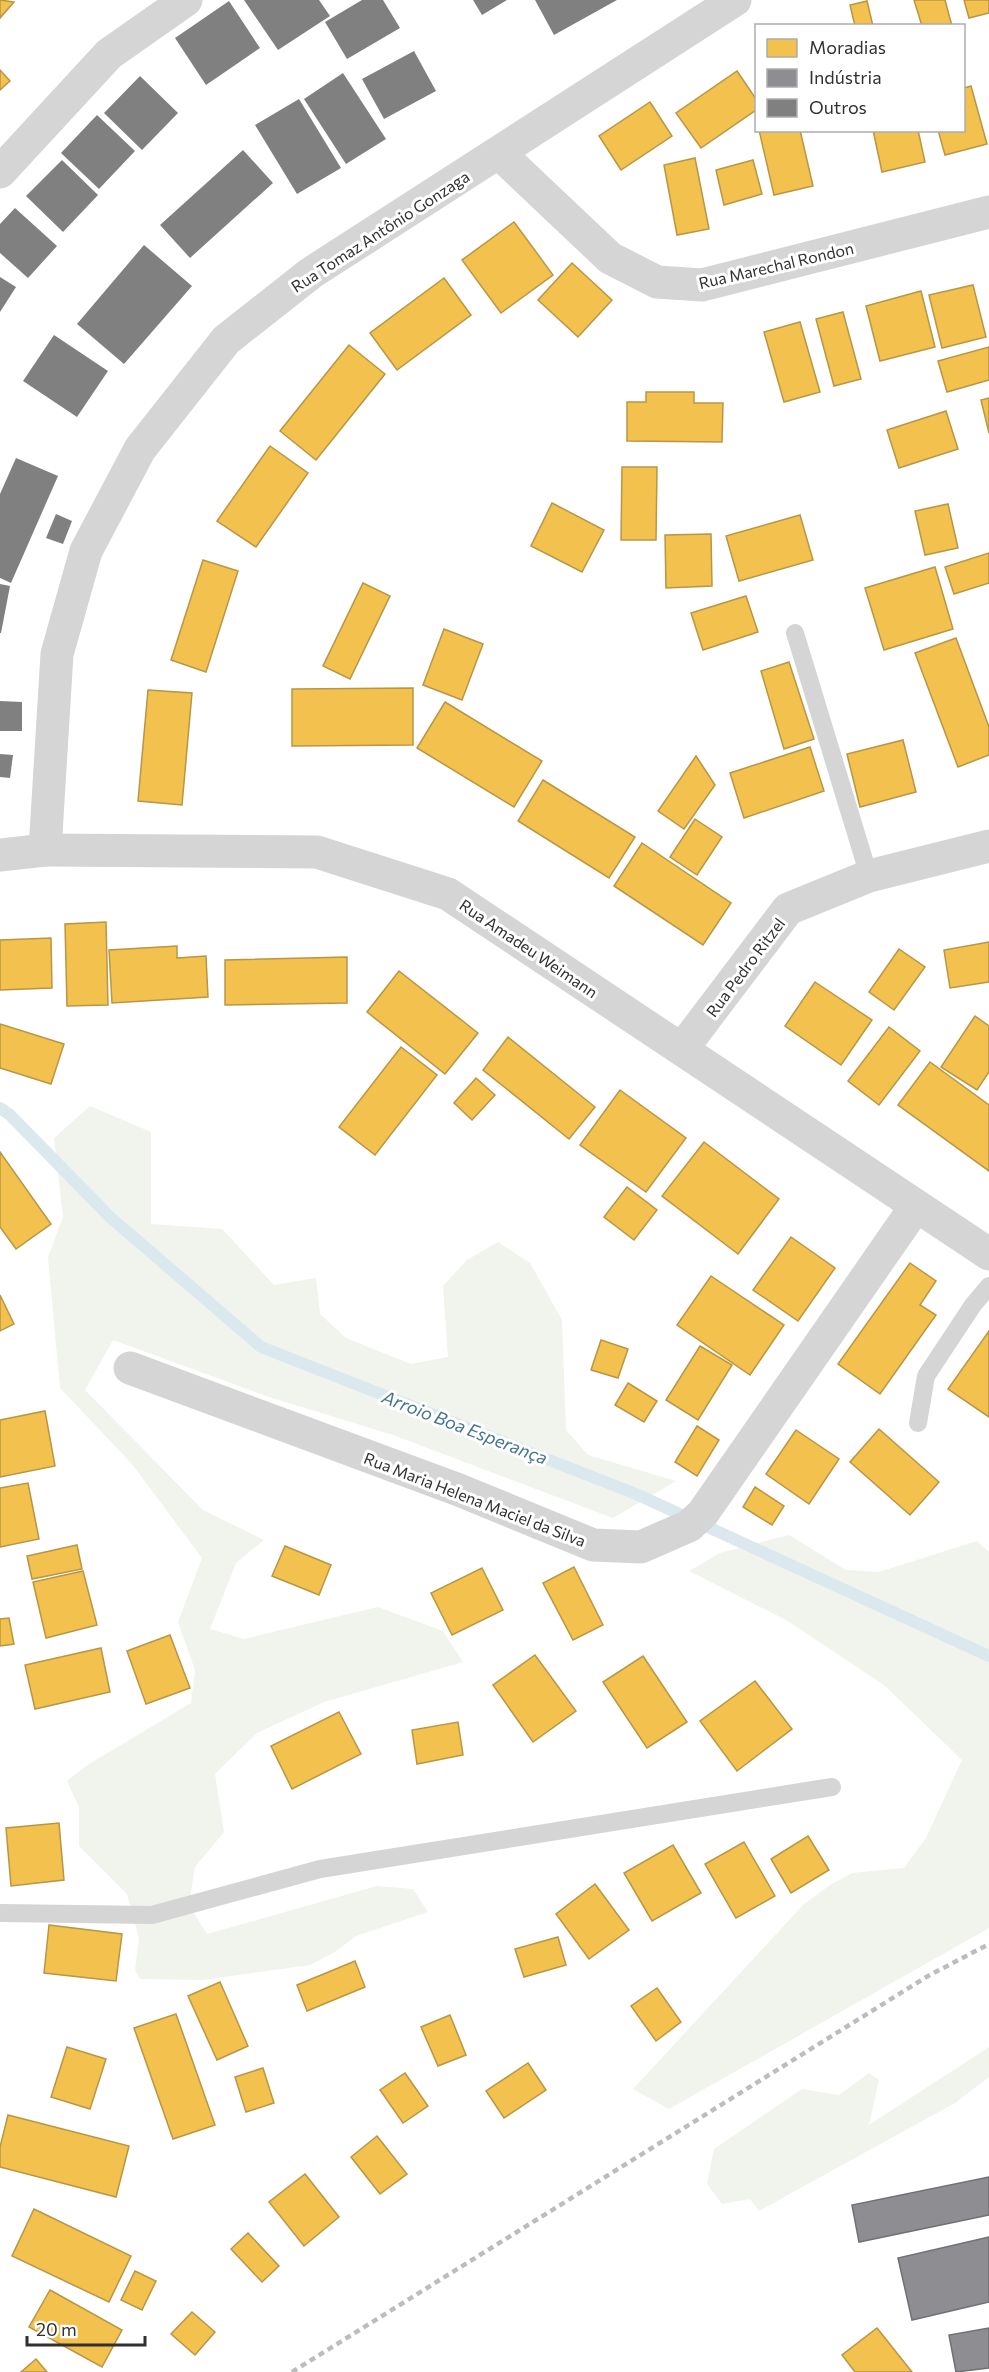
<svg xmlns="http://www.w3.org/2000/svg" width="989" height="2372" viewBox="0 0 989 2372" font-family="Commissioner,sans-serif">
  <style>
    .green { fill: #f1f3ed }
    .homes { fill: #f2c14e; stroke: #b89645; stroke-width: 1.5 }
    .industry { fill: #8d8d92; stroke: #717175; stroke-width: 1.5 }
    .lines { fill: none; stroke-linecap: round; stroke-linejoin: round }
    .stream { stroke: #dbe9ef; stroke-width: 12 }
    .building { fill: #808080 }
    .service { stroke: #d5d5d5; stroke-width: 18 }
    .minor { stroke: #d5d5d5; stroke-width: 33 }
    .tertiary { stroke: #d5d5d5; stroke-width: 33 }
    .rail { stroke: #bdbdbd; stroke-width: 4.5; stroke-dasharray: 6 4.5; stroke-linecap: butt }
    .labels { text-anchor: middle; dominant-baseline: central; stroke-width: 6; stroke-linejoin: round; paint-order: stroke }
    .street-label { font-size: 16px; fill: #313131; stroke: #fff }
    .water-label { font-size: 18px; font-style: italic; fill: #45758d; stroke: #fff }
  </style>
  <rect width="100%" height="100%" fill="#fff"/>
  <g class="green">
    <polygon points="90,1106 151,1132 151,1224 222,1229 274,1285 316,1278 320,1314 346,1338 411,1364 448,1357 443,1286 467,1260 498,1242 530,1263 562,1320 566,1430 588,1455 676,1481 613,1518 393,1435 266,1396 113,1340 85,1390 203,1510 264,1540 236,1563 210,1629 244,1639 378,1607 443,1631 463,1662 324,1702 257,1733 215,1774 224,1832 195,1867 189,1905 207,1934 377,1886 413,1889 428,1912 356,1936 335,1952 310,1965 203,1980 140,1979 135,1970 139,1938 127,1894 79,1846 79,1807 67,1781 86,1766 191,1703 195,1670 178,1622 202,1558 132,1464 60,1388 48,1257 63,1217 54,1138"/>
    <polygon points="789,1535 846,1570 879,1572 977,1541 989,1552 989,1928 669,2109 633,2089 804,1904 830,1885 852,1873 904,1868 926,1838 962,1760 884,1685 788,1621 689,1571 720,1553"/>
    <polygon points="989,2047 989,2077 955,2103 759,2211 750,2199 722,2204 707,2184 714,2149 802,2089 839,2095 869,2073 879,2080 869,2125"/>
  </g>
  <g class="homes">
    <polygon points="0,0 14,2 0,18"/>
    <polygon points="914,0 945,0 952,26 922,26"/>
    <polygon points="964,0 989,0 989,13 969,18"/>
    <polygon points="867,1 873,26 855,26 850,5"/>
    <polygon points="0,70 10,81 0,90"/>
    <polygon points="737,71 756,99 756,110 701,148 676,113"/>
    <polygon points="971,86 987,144 945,155 938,130 964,130 964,88"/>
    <polygon points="650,102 672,136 621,170 599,136"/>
    <polygon points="759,130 800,130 813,186 774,195"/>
    <polygon points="873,130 918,130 925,162 882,172"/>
    <polygon points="695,158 709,229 677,235 664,165"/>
    <polygon points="753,160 762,194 724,205 716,170"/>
    <polygon points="514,222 553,275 501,313 462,260"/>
    <polygon points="572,263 612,300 578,337 538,300"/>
    <polygon points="444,278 471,315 397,370 370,333"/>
    <polygon points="973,285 986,337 942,348 929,295"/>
    <polygon points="921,291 935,347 880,361 866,306"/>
    <polygon points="843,312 861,379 834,386 816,319"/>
    <polygon points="800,322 820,392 784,402 764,332"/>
    <polygon points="349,345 385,374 316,460 280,431"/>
    <polygon points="989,347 989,380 947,392 938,361"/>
    <polygon points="646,392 694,392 694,403 723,403 722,442 627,441 627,402 646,402"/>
    <polygon points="989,398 989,433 981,400"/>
    <polygon points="946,411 958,449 899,468 887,430"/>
    <polygon points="270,446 308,473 256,547 217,521"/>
    <polygon points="622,467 657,467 656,540 621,540"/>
    <polygon points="552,503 604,530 582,572 531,546"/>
    <polygon points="948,504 958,548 925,555 915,511"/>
    <polygon points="800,515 813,560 739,581 726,536"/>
    <polygon points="711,534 712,586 666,588 665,535"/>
    <polygon points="989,553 989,583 954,594 945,567"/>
    <polygon points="203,560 238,571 206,672 171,660"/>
    <polygon points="935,567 953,629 884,650 865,588"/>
    <polygon points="363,583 390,596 350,679 323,666"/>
    <polygon points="746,596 758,632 703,650 691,613"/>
    <polygon points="444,629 483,644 462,700 423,685"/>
    <polygon points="956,638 989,727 989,755 958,767 915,653"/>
    <polygon points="789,662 814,739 784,749 761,671"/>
    <polygon points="413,688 413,745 292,746 292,689"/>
    <polygon points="148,690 192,693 182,805 138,801"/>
    <polygon points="445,702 542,761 514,807 417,748"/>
    <polygon points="903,740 916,792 860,807 847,754"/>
    <polygon points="810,747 824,791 744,818 730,773"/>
    <polygon points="696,756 715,785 684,829 658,811"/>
    <polygon points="543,780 635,837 609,878 518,821"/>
    <polygon points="695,819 722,837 697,875 670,857"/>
    <polygon points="642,843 731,903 703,945 614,886"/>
    <polygon points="106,922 108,1005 67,1006 65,924"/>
    <polygon points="51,938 52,988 0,990 0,940"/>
    <polygon points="989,942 989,982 950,988 944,950"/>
    <polygon points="177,946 177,958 206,956 208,997 112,1003 109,950"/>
    <polygon points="899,949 925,967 894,1010 869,992"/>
    <polygon points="347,957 347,1003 225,1005 225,960"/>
    <polygon points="399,971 478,1033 445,1074 367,1012"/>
    <polygon points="815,982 872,1020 841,1065 785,1026"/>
    <polygon points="975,1016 989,1026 989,1072 977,1090 941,1067"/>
    <polygon points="0,1024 64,1044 51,1084 0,1068"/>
    <polygon points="889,1027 920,1051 879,1105 848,1081"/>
    <polygon points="508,1037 595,1107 569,1139 483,1070"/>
    <polygon points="401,1047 437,1075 375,1155 339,1127"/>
    <polygon points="930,1062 989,1105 989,1171 898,1105"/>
    <polygon points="476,1078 495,1095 472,1120 454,1103"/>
    <polygon points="620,1090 686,1138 646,1192 580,1145"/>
    <polygon points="704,1142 779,1199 738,1254 662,1196"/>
    <polygon points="0,1152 51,1224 16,1249 0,1227"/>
    <polygon points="627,1187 657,1210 634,1240 604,1217"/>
    <polygon points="791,1237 835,1268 798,1321 753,1290"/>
    <polygon points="910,1263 936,1281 920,1305 936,1315 880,1394 838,1364"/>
    <polygon points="711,1276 784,1325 750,1375 677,1325"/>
    <polygon points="0,1295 14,1324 0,1331"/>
    <polygon points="989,1331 989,1417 948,1389"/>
    <polygon points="601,1340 628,1349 618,1378 591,1370"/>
    <polygon points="700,1346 732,1365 698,1420 666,1400"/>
    <polygon points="628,1383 657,1401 644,1422 615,1405"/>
    <polygon points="45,1411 55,1466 0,1477 0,1420"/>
    <polygon points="697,1426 719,1440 697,1476 675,1462"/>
    <polygon points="879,1429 939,1482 910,1515 850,1462"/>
    <polygon points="796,1430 839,1459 809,1504 766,1474"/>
    <polygon points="28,1483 39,1539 0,1547 0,1488"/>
    <polygon points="755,1487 784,1506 772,1525 743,1507"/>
    <polygon points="77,1545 82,1569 32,1579 27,1556"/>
    <polygon points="285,1546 331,1565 319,1595 272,1576"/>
    <polygon points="574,1567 603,1625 573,1640 543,1583"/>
    <polygon points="482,1568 503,1610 452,1635 431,1593"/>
    <polygon points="83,1571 97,1625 46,1638 33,1582"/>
    <polygon points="9,1618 14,1644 0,1646 0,1619"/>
    <polygon points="170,1635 190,1688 146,1704 127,1651"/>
    <polygon points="101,1648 110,1692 35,1709 25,1665"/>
    <polygon points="535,1655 576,1711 533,1742 493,1685"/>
    <polygon points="643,1656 687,1722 647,1748 603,1682"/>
    <polygon points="755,1681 792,1729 737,1771 700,1721"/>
    <polygon points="339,1712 361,1754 292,1789 271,1746"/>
    <polygon points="458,1722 463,1755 417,1764 412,1730"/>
    <polygon points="59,1823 64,1880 11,1886 6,1828"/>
    <polygon points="808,1836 829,1870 791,1893 771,1859"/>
    <polygon points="744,1842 775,1896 736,1918 705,1864"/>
    <polygon points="673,1845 701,1893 652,1921 624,1873"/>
    <polygon points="595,1884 629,1930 589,1959 556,1914"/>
    <polygon points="49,1925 122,1934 116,1981 44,1973"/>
    <polygon points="558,1937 566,1965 524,1977 515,1949"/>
    <polygon points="355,1961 365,1987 307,2011 297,1985"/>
    <polygon points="220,1982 248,2046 217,2060 188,1996"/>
    <polygon points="657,1988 681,2022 656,2041 631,2006"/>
    <polygon points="176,2014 215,2125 173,2139 134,2028"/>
    <polygon points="450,2015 466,2055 438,2066 421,2027"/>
    <polygon points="67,2047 106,2059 90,2109 51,2097"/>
    <polygon points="528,2063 546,2090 504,2118 486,2091"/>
    <polygon points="263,2068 274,2103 246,2112 235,2077"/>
    <polygon points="405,2073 428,2106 403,2123 380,2090"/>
    <polygon points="8,2115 129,2146 116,2197 0,2167 0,2147"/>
    <polygon points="377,2136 407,2174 380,2194 351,2157"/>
    <polygon points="305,2174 339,2217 304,2246 269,2202"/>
    <polygon points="34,2209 131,2256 109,2302 12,2256"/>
    <polygon points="248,2233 279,2266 262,2282 231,2249"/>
    <polygon points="135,2271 156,2281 142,2310 121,2300"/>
    <polygon points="50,2290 122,2330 102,2367 29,2327"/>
    <polygon points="192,2312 215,2332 195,2355 171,2334"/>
    <polygon points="877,2328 912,2372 855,2372 842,2355"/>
    <polygon points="36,2359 47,2372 21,2372"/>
  </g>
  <g class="industry">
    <polygon points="989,2177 989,2215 859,2242 852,2205"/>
    <polygon points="989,2237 989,2302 912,2320 898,2258"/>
    <polygon points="989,2328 989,2368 956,2372 949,2335"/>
  </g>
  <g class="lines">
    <polyline class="stream" points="0,1108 10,1115 110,1217 261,1347 636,1494 989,1656"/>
  </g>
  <g class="building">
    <polygon points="244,0 319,0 330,16 278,50"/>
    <polygon points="362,0 383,0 400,28 347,59 325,22"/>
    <polygon points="473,0 507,0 482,15"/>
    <polygon points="535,0 617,0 554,35"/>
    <polygon points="229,1 260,48 206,85 175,38"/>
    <polygon points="414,51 436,91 384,119 362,79"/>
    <polygon points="343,73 386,139 346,164 304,99"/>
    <polygon points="140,76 178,113 142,150 104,113"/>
    <polygon points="299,99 341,168 297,194 255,125"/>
    <polygon points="97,115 135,151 99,189 61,153"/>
    <polygon points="243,150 273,183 190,258 160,225"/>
    <polygon points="62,160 98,195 63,232 26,196"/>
    <polygon points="15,208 57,246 28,278 0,253 0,224"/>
    <polygon points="144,245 192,286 124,364 77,324"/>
    <polygon points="0,277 16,287 0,312"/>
    <polygon points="54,335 108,371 77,417 23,381"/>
    <polygon points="16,458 58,476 11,583 0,578 0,494"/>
    <polygon points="56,514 72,521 63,544 46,538"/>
    <polygon points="0,584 10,586 1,633 0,633"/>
    <polygon points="0,701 22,702 22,731 0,731"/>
    <polygon points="0,754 13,755 10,778 0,777"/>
  </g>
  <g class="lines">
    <g class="service">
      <polyline points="795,633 869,876"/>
      <polyline points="918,1423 926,1376 973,1305 989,1286"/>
      <polyline points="0,1913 152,1915 320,1869 832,1787"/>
    </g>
    <g class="minor">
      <polyline points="499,153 610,258 657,282 702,285 989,212"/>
      <polyline points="0,172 109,54 186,0"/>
      <polyline points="45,850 317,852 448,894 989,1254"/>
      <polyline points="682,1049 788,909 869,876 989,846"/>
      <polyline points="130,1368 459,1490 593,1545 641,1547 689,1526 703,1513 916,1206"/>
    </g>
    <polyline class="tertiary" points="0,855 45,850 57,654 86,551 140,449 226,340 311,273 735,0"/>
    <polyline class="rail" points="292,2372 928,1976 989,1944"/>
  </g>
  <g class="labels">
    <g class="street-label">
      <text transform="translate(380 231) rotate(-33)">Rua Tomaz Antônio Gonzaga</text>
      <text transform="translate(776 265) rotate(-13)">Rua Marechal Rondon</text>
      <text transform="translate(529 948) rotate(34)">Rua Amadeu Weimann</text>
      <text transform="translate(745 967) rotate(-53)">Rua Pedro Ritzel</text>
      <text transform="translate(475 1499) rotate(21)">Rua Maria Helena Maciel da Silva</text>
    </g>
    <g class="water-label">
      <text transform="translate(465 1427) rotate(21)">Arroio Boa Esperança</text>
    </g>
  </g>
  <rect x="755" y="24" width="210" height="108" fill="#ffffff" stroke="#adadad" stroke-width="1.5"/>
  <rect x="767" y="39" width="30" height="18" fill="#f2c14e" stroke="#adadad" stroke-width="1.5"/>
  <text x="809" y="54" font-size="18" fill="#313131">Moradias</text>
  <rect x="767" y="69" width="30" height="18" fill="#8d8d92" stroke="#adadad" stroke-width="1.5"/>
  <text x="809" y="84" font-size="18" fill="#313131">Indústria</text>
  <rect x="767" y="99" width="30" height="18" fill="#808080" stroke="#adadad" stroke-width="1.5"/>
  <text x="809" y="114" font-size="18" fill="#313131">Outros</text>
  <path d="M27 2336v9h118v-9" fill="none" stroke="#313131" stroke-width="3"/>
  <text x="36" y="2336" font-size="18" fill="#313131" stroke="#ffffff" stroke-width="4.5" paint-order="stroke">20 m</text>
</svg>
